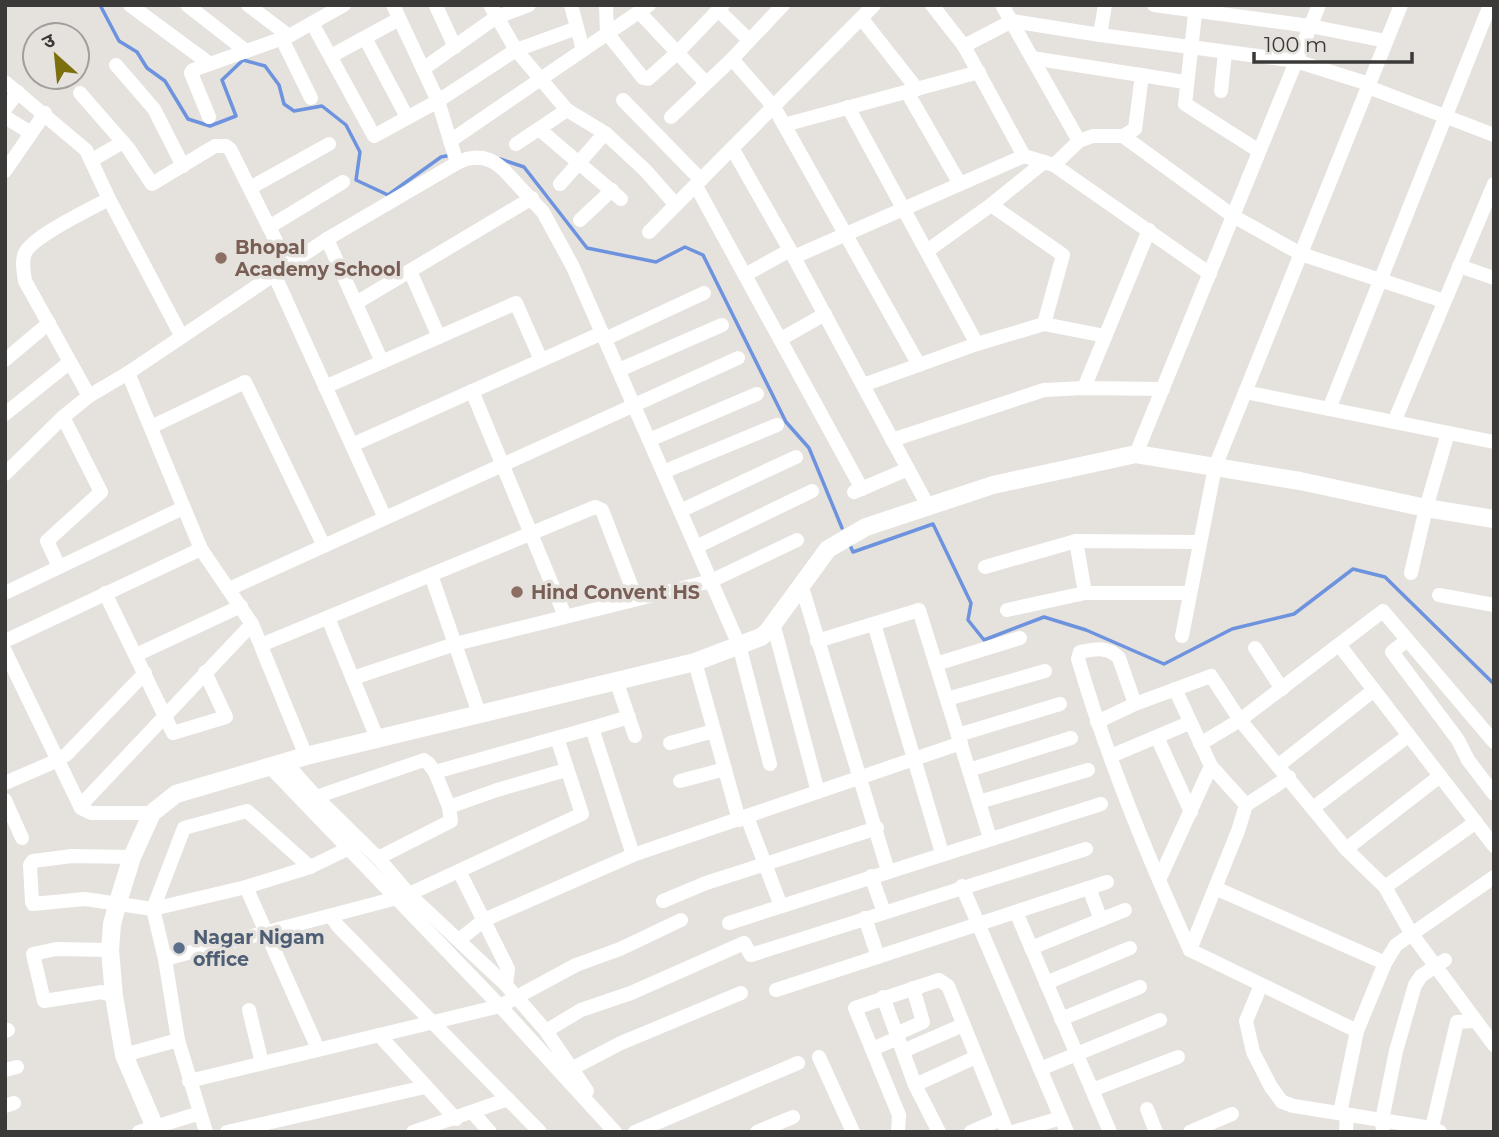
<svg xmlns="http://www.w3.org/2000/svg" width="1499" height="1137" viewBox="0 0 1499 1137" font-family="Montserrat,'Noto Sans Devanagari',sans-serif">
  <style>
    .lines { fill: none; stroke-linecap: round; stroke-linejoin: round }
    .stream { stroke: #6d93de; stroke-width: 3.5 }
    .minor { stroke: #fff; stroke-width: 14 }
    .major { stroke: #fff; stroke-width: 18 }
    .education-dot { fill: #8d6e63; stroke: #e5e1dd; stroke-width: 2.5 }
    .service-dot { fill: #5c6f8a; stroke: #e5e1dd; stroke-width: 2.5 }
    .labels { text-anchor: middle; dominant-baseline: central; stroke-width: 7; stroke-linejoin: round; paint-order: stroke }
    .education-label { font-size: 19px; font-weight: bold; fill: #785e54; stroke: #e5e1dd; text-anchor: start }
    .service-label { font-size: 19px; font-weight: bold; fill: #4e5e75; stroke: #e5e1dd; text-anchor: start }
  </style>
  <rect width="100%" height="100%" fill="#e5e1dd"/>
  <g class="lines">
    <g class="stream">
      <polyline points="100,5 119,41 137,52 147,68 165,81 188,119 210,126 236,116 222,80 243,60 265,66 279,85 284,104 294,111 322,106 346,125 360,152 356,180 388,195 441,157 451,155"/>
      <polyline points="500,159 524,167 587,248 656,262 685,247 703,255 786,422 809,448 842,528"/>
      <polyline points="849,543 853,552 933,524 971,603 968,620 984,640 1044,617 1086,630 1164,664 1232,629 1294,614 1353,569 1385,577 1494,684"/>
    </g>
    <g class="minor">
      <polyline points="130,5 210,64"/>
      <polyline points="187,5 246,51"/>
      <polyline points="248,5 289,36"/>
      <polyline points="393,5 438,101 457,163"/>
      <polyline points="490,5 516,50 567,110 605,133 645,170 676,205"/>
      <polyline points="571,5 583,50"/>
      <polyline points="606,5 607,33 643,78 648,79 677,53 723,5"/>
      <polyline points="932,5 964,46 1024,156"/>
      <polyline points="1002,5 1079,141"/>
      <polyline points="1154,5 1310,26 1386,41"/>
      <polyline points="1196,5 1185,104 1259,151"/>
      <polyline points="436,6 455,47"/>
      <polyline points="718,10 749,40"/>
      <polyline points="639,12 706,83"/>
      <polyline points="862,19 917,89"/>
      <polyline points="312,23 374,136 438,101 516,50 577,28"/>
      <polyline points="1100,35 1105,5"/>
      <polyline points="365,38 407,117"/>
      <polyline points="282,39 311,98"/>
      <polyline points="964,46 1012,21 1100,35 1296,61 1369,84"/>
      <polyline points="331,56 399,19"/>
      <polyline points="1032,58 1185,82"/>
      <polyline points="732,59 774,107 919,365"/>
      <polyline points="116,65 154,109 183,166"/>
      <polyline points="423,69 495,18 529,5"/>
      <polyline points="5,82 86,150 109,199 182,337"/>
      <polyline points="1368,87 1494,135"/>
      <polyline points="1221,91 1225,53"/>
      <polyline points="907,92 960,184"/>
      <polyline points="80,93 128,148 152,184 215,146 226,146 230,149 288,265"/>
      <polyline points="623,100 701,180"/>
      <polyline points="848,107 977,344"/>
      <polyline points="5,109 18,92"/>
      <polyline points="5,117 31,133"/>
      <polyline points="209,117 191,73 193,70 289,36 344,5"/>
      <polyline points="671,117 732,59 783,5"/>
      <polyline points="784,125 979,72"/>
      <polyline points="539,129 621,199"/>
      <polyline points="1123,136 1135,129 1142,75"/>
      <polyline points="450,141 649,5"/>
      <polyline points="516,144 567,110"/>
      <polyline points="732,148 790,250 928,506"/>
      <polyline points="92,160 123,142"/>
      <polyline points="1054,165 1079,141 1093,136 1123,136 1233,216 1301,254 1444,301"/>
      <polyline points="5,171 45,113"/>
      <polyline points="560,184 605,133"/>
      <polyline points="696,186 862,489"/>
      <polyline points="250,188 329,144"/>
      <polyline points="991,205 1063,255 1044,324"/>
      <polyline points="580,220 612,190"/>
      <polyline points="269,227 343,182"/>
      <polyline points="649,232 874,5"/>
      <polyline points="327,239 382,362"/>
      <polyline points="927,251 991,205 1044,162"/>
      <polyline points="794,257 1024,156 1054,165 1210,274"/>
      <polyline points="1459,266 1494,278"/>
      <polyline points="410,271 439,337"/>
      <polyline points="274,274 385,518"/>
      <polyline points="745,275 790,250"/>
      <polyline points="356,303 532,198"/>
      <polyline points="605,339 704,293"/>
      <polyline points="781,339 825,314"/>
      <polyline points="5,360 49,323"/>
      <polyline points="619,370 722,325"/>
      <polyline points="128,373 201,549 252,624 306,756"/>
      <polyline points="863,385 977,344 1044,324 1105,336"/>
      <polyline points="325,387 516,303 541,360"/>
      <polyline points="1084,388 1149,230"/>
      <polyline points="472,391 565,616"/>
      <polyline points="1245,392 1494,442"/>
      <path d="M89,396L25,281C24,272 21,262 25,253C33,236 90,209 109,199"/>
      <polyline points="1329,409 1490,5"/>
      <polyline points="5,414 70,362"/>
      <polyline points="1394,422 1494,184"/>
      <polyline points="151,427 245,382 324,546"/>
      <polyline points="649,440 757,394"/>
      <polyline points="892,440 1044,390 1084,388 1163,389"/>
      <polyline points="352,445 602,333"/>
      <polyline points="1136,454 1319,5"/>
      <polyline points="663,472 777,425"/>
      <path d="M5,474L63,417L89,396L128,373L327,239L457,163C474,154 489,156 503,169L543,212L573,267L739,645L770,764"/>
      <polyline points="854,492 908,469"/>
      <polyline points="680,511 796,457"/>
      <polyline points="1076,541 1085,593"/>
      <polyline points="696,547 812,491"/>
      <polyline points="59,567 47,541 101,492 63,417"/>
      <polyline points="985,567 1076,541 1200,542"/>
      <polyline points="1411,573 1426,508 1448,433"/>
      <polyline points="431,575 480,716"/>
      <polyline points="801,584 888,871"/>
      <polyline points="229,589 738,358"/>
      <polyline points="5,593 183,508"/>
      <polyline points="105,593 173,733 226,717 205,672"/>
      <polyline points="1439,595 1494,605"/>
      <polyline points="1007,610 1085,593 1190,593"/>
      <polyline points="328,618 377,738"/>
      <polyline points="773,623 818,792"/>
      <polyline points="874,624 942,853"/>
      <polyline points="1182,636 1215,467 1401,5"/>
      <polyline points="1407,640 1392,652 1458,740 1468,760 1494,794"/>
      <polyline points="5,641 201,549"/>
      <polyline points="817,641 919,610 990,838"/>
      <polyline points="261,645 595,507 602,510 636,598"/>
      <polyline points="1340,646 1494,846"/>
      <polyline points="1255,648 1282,689"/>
      <polyline points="5,651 81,808 91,813 152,813"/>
      <polyline points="136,655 241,606"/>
      <polyline points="695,662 739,820"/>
      <polyline points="936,664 1020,638"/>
      <polyline points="353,678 455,644 711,581 797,540"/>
      <polyline points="617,683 635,736"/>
      <polyline points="1175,689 1211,766 1246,805 1238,831 1190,950"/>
      <polyline points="947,699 1045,671"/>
      <path d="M1135,704L1119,658C1108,646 1095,649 1080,652L1078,659C1107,758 1147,856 1190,950L1357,1031"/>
      <polyline points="1097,722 1135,704 1211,676 1240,720 1346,849 1385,887 1411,933 1476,1021"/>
      <polyline points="592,728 629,717"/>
      <polyline points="958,735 1060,704"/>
      <polyline points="1157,737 1191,812"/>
      <polyline points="670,743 714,731"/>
      <polyline points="1200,744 1240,720 1383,611 1494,742"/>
      <polyline points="1111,756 1189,723"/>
      <polyline points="286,763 316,797 378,858 409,894 506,985 546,1031 587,1091"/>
      <polyline points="1279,765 1374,690"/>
      <polyline points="270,767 500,1006 615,1132"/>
      <polyline points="969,770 1071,738"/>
      <polyline points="680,781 725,769"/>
      <polyline points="5,783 56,761 67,754 145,673"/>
      <polyline points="316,797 424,760 428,763 435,772 592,728 633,855"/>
      <polyline points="5,800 22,838"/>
      <polyline points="979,802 1088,770"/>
      <polyline points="1246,805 1289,777"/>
      <polyline points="80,806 252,624"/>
      <polyline points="449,807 497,790 566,770"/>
      <polyline points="1313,808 1408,736"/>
      <polyline points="747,817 781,906"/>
      <polyline points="1346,849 1440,776"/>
      <polyline points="132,857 72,856 33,861 30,865 32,902 33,904 85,899 153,909 246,887 310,867 362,842"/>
      <polyline points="378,858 451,821 449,807 435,772"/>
      <polyline points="459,871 508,969 506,985"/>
      <polyline points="871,876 884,912"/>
      <polyline points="1159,880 1211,766"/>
      <polyline points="962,886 1067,1132"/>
      <polyline points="246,887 318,1049"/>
      <polyline points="1385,887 1476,822"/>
      <polyline points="1089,888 1101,920"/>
      <polyline points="1215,888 1385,963"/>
      <polyline points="409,894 582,814 557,738"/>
      <polyline points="663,901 706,883 877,828"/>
      <polyline points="1016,912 1110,1132"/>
      <polyline points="331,916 338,926 540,1132"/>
      <polyline points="865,918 878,957"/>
      <polyline points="729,923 1101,804"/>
      <polyline points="459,940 484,920 633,855 961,743"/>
      <polyline points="1031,948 1125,910"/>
      <polyline points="110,950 56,949 33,954 44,1001 102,992 114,996"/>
      <polyline points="165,959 397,898"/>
      <polyline points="1046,983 1130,948"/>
      <polyline points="1261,985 1246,1021 1253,1052 1271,1087 1282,1102 1294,1106 1431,1128 1440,1132"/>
      <polyline points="776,990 1107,882"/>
      <polyline points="883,997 915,1085 939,1132"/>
      <polyline points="249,1010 262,1063"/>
      <polyline points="1061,1019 1140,987"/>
      <polyline points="5,1031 8,1030"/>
      <polyline points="546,1031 581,1010 631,993 744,943 751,955 1086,849"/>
      <polyline points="896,1034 923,1022 913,988"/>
      <polyline points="379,1035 456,1119"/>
      <polyline points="872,1049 898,1038"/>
      <polyline points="903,1051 963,1025"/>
      <polyline points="124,1055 178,1040"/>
      <polyline points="819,1057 853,1132"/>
      <polyline points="573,1068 621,1043 741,993"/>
      <polyline points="1040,1069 1160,1020"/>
      <polyline points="5,1070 17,1067"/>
      <polyline points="189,1081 500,1006 576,965 620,949 681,920"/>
      <polyline points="915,1085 976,1057"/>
      <polyline points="1092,1090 1178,1057"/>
      <polyline points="5,1106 14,1103"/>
      <polyline points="1147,1109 1156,1132"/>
      <polyline points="472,1112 490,1132"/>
      <polyline points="1340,1113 1357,1031 1385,963 1396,945 1494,877"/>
      <polyline points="139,1132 200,1113"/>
      <polyline points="206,1132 178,1040 165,959 153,909 184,828 247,811 310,867"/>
      <polyline points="227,1132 425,1087"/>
      <polyline points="413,1132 508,1099"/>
      <polyline points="635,1132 798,1063"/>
      <polyline points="757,1132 793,1117"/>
      <polyline points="898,1132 899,1115 855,1008 939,980 948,986 1007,1132"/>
      <polyline points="971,1132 1001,1119"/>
      <polyline points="1013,1132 1061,1118"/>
      <polyline points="1190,1132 1232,1114"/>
      <polyline points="1346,1132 1347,1114"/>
      <polyline points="1383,1132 1382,1120 1396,1051 1415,985 1421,976 1445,960"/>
      <polyline points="1431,1132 1457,1022 1476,1021 1494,1045"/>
    </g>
    <polyline class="major" points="157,1132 124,1055 114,996 110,950 112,924 118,902 132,857 152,813 176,794 306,756 695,662 761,637 768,631 828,549 866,527 993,485 1136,454 1300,481 1426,508 1494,519"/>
  </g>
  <g class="education-dot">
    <circle cx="221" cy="258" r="7"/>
    <circle cx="517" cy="592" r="7"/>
  </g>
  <circle class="service-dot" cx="179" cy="948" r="7"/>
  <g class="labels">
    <g class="education-label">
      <text x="235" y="247">Bhopal<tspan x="235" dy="22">Academy School</tspan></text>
      <text x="531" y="592">Hind Convent HS</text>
    </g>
    <g class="service-label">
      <text x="193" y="937">Nagar Nigam<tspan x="193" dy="22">office</tspan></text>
    </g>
  </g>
  <rect width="1499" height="1137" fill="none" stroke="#3b3a38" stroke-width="14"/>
  <g transform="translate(56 56) rotate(333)"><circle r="33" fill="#e5e1dd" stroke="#a19e9b" stroke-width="2"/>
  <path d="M0-5L12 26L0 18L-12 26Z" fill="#7c6f0e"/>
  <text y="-10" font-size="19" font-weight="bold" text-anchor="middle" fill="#3b3a38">उ</text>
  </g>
  <path d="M1254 52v10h158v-10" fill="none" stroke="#3b3a38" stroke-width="3.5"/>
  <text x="1264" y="52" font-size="21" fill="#3b3a38" stroke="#e5e1dd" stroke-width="5" paint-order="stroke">100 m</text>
</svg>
